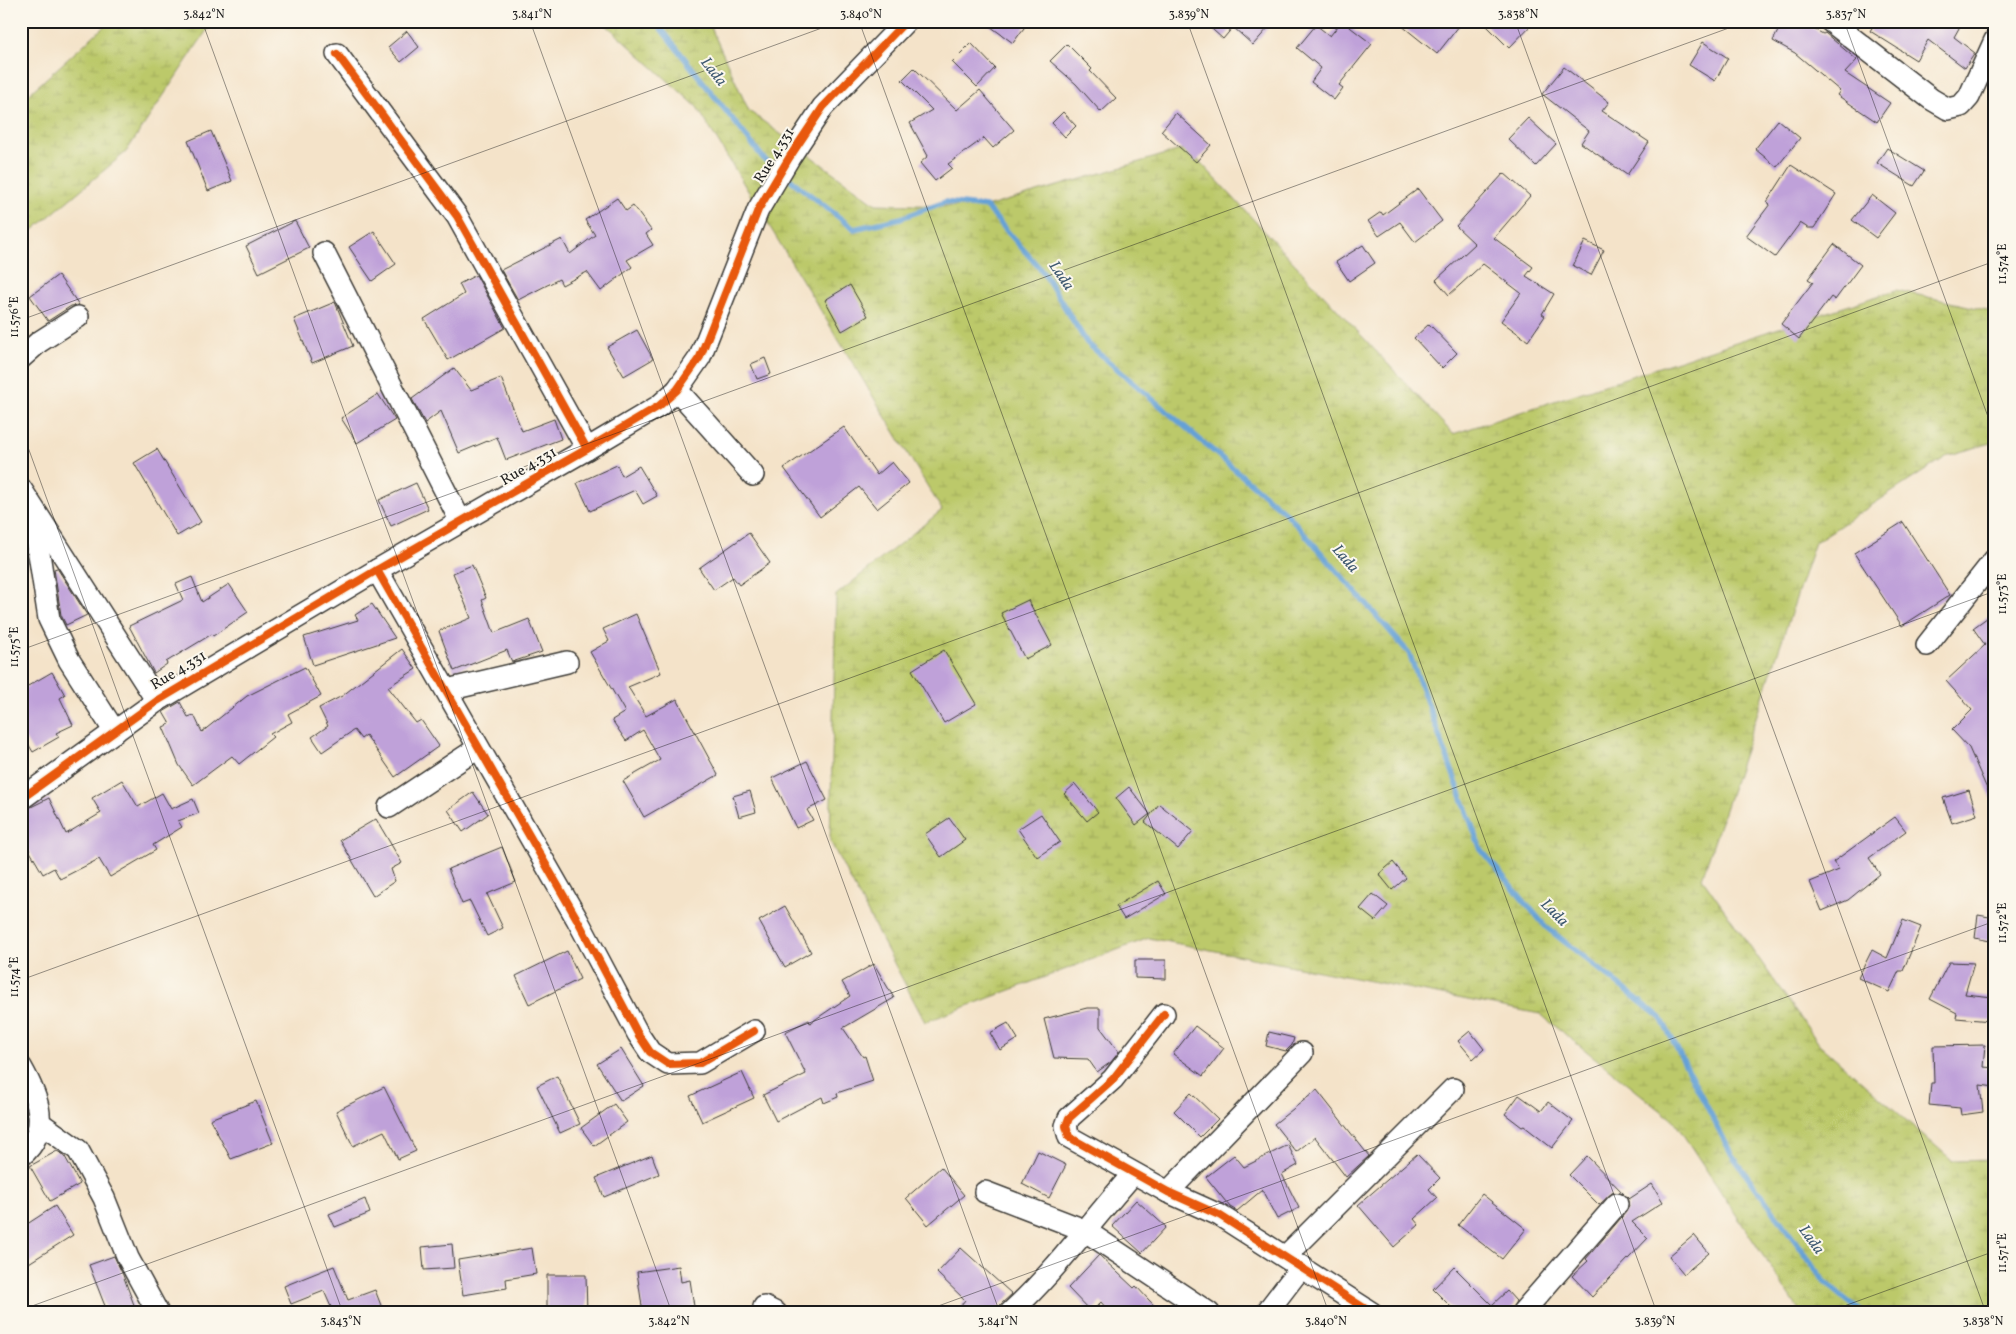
<svg xmlns="http://www.w3.org/2000/svg" width="2016" height="1334" viewBox="0 0 2016 1334" font-family="Vollkorn,serif">
  <style>
    .wetland { fill: url(#wetland-marsh); stroke: #6c7243 }
    .lines { fill: none; stroke-linecap: round; stroke-linejoin: round }
    .stream { stroke: #65a1d6; stroke-width: 5.5 }
    .building { fill: #bfa1d9 }
    .minor-casing { stroke: #3c3a36; stroke-width: 24 }
    .minor { stroke: #fff; stroke-width: 21 }
    .cycleway-casing { stroke: #fbf7ec; stroke-width: 11 }
    .cycleway { stroke: #e8590c; stroke-width: 8 }
    .ticks { fill: none; stroke: #1c1c1c; stroke-width: 1; stroke-opacity: 0.45 }
    .labels { text-anchor: middle; dominant-baseline: central; stroke-width: 4; stroke-linejoin: round; paint-order: stroke }
    .street-label { font-size: 15px; fill: #1c1c1c; stroke: #fbf7ec }
    .water-label { font-size: 16px; font-style: italic; fill: #3d5870; stroke: #fbf7ec }
    .neatline { fill: none; stroke: #1c1c1c; stroke-width: 2 }
    .ticks-label { font-size: 12px; text-anchor: middle; fill: #1c1c1c }
  </style>
  <defs>
    <pattern id="wetland-marsh" width="20" height="14" patternUnits="userSpaceOnUse" patternTransform="scale(1.25)"><rect width="20" height="14" fill="#bcc96a"/><path d="M1 5h8M5 5V1M11 12h8M15 12V8" fill="none" stroke="#a1ac5b"/></pattern>
  </defs>
  <rect width="100%" height="100%" fill="#fbf7ec"/>
  <filter id="ink" filterUnits="userSpaceOnUse"><feTurbulence type="fractalNoise" baseFrequency=".02" numOctaves="2"/><feDisplacementMap in="SourceGraphic" scale="10" xChannelSelector="R" yChannelSelector="G"/><feConvolveMatrix kernelMatrix="1 2 1 2 8 2 1 2 1" color-interpolation-filters="sRGB"/></filter>
  <filter id="wash" filterUnits="userSpaceOnUse"><feTurbulence type="fractalNoise" baseFrequency=".0096" numOctaves="4" result="noise"/><feDisplacementMap in="SourceGraphic" scale="20" xChannelSelector="R" yChannelSelector="G"/><feGaussianBlur stdDeviation="1.12" result="paint"/><feColorMatrix in="noise" values="0 0 0 0 0 0 0 0 0 0 0 0 0 0 0 0 0 1.4 0 .05"/><feComposite in="paint" operator="in"/></filter>
  <g filter="url(#wash)">
    <rect width="100%" height="100%" fill="#f4e3c9"/>
    <g class="wetland">
      <polygon points="110,21 213,21 126,152 21,240 21,101"/>
      <polygon points="602,21 708,21 749,111 876,204 986,207 1187,148 1453,434 1896,290 1995,312 1995,442 1949,455 1815,542 1702,878 1819,1044 1953,1161 1995,1160 1995,1313 1801,1313 1674,1121 1540,1014 1149,938 925,1022 830,841 836,595 942,510 697,107"/>
    </g>
    <g class="lines">
      <polyline class="stream" points="655,21 764,159 854,229 901,218 945,202 986,207 1043,272 1087,343 1289,516 1409,653 1481,850 1546,927 1661,1018 1732,1155 1825,1282 1862,1313"/>
    </g>
    <g id="blocks">
      <g class="building">
        <polygon points="983,21 1029,21 1013,43"/>
        <polygon points="1203,21 1260,21 1268,28 1253,45 1233,27 1223,39"/>
        <polygon points="1342,21 1372,44 1339,85 1343,88 1334,100 1311,82 1321,68 1297,48 1316,25 1330,36"/>
        <polygon points="1396,21 1463,21 1437,54"/>
        <polygon points="1482,21 1535,21 1509,48"/>
        <polygon points="1783,21 1799,21 1823,34 1825,33 1857,60 1845,73 1890,103 1877,122 1837,95 1840,91 1795,53 1773,41"/>
        <polygon points="1876,21 1963,21 1954,37 1975,53 1965,68 1928,40 1916,60 1870,31"/>
        <polygon points="407,31 419,47 401,62 388,47"/>
        <polygon points="1703,42 1728,58 1715,81 1689,65"/>
        <polygon points="971,43 995,68 977,87 952,62"/>
        <polygon points="1067,44 1092,69 1090,71 1116,98 1101,112 1076,84 1050,61"/>
        <polygon points="1564,67 1609,102 1602,111 1649,142 1627,175 1581,143 1589,131 1542,94"/>
        <polygon points="914,68 957,110 980,90 1014,130 993,148 984,138 948,164 952,168 935,181 920,163 928,156 910,123 932,110 902,80"/>
        <polygon points="1063,112 1076,126 1065,137 1052,123"/>
        <polygon points="1176,113 1211,145 1196,162 1161,131"/>
        <polygon points="1528,118 1556,144 1536,166 1508,139"/>
        <polygon points="1778,120 1800,138 1777,167 1755,149"/>
        <polygon points="211,131 232,181 208,191 188,141"/>
        <polygon points="1887,148 1924,171 1914,186 1877,163"/>
        <polygon points="1791,165 1836,194 1814,228 1808,228 1800,223 1775,257 1746,236 1770,204 1767,202"/>
        <polygon points="1504,173 1530,196 1494,238 1533,267 1526,276 1554,294 1542,314 1545,316 1528,341 1501,321 1521,293 1483,264 1449,295 1436,280 1475,244 1456,226"/>
        <polygon points="1418,189 1442,221 1415,242 1400,222 1379,236 1368,221 1381,212 1383,215"/>
        <polygon points="1872,195 1895,213 1876,238 1852,220"/>
        <polygon points="617,198 626,211 633,206 651,230 646,234 653,245 627,260 632,267 601,291 587,272 562,285 559,279 518,300 501,270 562,239 570,254 595,235 585,220"/>
        <polygon points="295,221 309,248 259,273 246,246"/>
        <polygon points="374,231 396,264 372,281 349,247"/>
        <polygon points="1585,241 1604,250 1591,275 1573,266"/>
        <polygon points="1834,244 1861,265 1835,300 1831,297 1799,339 1781,324 1813,282 1808,279"/>
        <polygon points="1363,245 1375,263 1349,281 1336,262"/>
        <polygon points="58,275 79,305 71,306 48,321 30,296"/>
        <polygon points="476,275 505,328 448,360 424,319 464,294 459,284"/>
        <polygon points="850,285 868,316 842,331 825,300"/>
        <polygon points="335,302 353,346 312,363 294,319"/>
        <polygon points="1429,324 1457,353 1442,368 1414,338"/>
        <polygon points="637,330 653,359 624,376 607,347"/>
        <polygon points="765,358 771,374 757,379 751,364"/>
        <polygon points="454,368 471,390 501,378 522,431 554,419 561,439 506,460 497,437 459,453 441,411 425,423 412,399"/>
        <polygon points="378,394 395,420 357,443 341,418"/>
        <polygon points="844,427 877,475 892,462 909,483 877,509 859,487 820,517 784,468"/>
        <polygon points="157,449 201,522 177,536 134,463"/>
        <polygon points="617,465 622,476 639,466 657,496 643,504 635,490 590,511 577,483"/>
        <polygon points="416,483 428,509 391,526 379,500"/>
        <polygon points="1903,522 1950,595 1902,626 1854,553"/>
        <polygon points="749,533 770,563 739,585 733,577 714,590 699,568"/>
        <polygon points="472,565 486,598 482,600 494,633 529,619 542,652 512,662 507,650 454,671 439,631 471,618 453,573"/>
        <polygon points="57,568 87,615 66,625 61,615 54,569"/>
        <polygon points="192,577 202,602 229,584 248,612 213,636 212,634 166,662 167,664 154,673 129,626 183,600 176,584"/>
        <polygon points="1028,600 1052,645 1025,659 1001,613"/>
        <polygon points="372,604 395,638 313,665 304,637 358,620 355,615"/>
        <polygon points="1995,612 1995,807 1969,748 1952,730 1972,710 1946,681 1985,645 1973,628"/>
        <polygon points="636,614 661,673 628,687 646,716 677,699 718,775 644,817 623,781 660,760 643,730 626,741 612,720 625,712 590,652 609,641 603,629"/>
        <polygon points="402,649 416,669 388,687 416,723 421,720 439,746 395,777 366,735 361,739 354,730 322,752 312,737 328,726 319,708 342,696"/>
        <polygon points="944,650 976,704 944,723 912,670"/>
        <polygon points="305,667 321,696 288,714 292,722 270,734 273,737 239,764 232,756 193,785 179,765 163,727 170,724 163,712 180,702 188,717 194,715 202,732 247,696"/>
        <polygon points="52,672 65,695 60,698 73,725 56,733 59,737 33,752 21,732 21,690"/>
        <polygon points="807,761 827,800 807,810 813,820 796,828 772,778"/>
        <polygon points="122,780 138,807 162,793 171,809 193,799 199,813 178,821 182,827 153,845 156,850 110,877 99,859 60,879 54,868 43,874 28,848 21,853 21,812 49,798 66,834 101,813 92,798"/>
        <polygon points="1075,784 1098,812 1087,821 1064,794"/>
        <polygon points="1129,787 1150,814 1136,825 1116,798"/>
        <polygon points="1969,790 1977,815 1952,823 1943,798"/>
        <polygon points="750,791 756,812 739,817 733,796"/>
        <polygon points="473,792 488,814 463,832 448,810"/>
        <polygon points="1159,804 1193,831 1178,849 1145,822"/>
        <polygon points="1041,814 1060,842 1037,857 1018,829"/>
        <polygon points="1895,817 1906,831 1869,858 1880,874 1848,900 1822,911 1810,882 1839,870 1833,862"/>
        <polygon points="949,818 965,840 941,857 925,834"/>
        <polygon points="376,819 402,863 391,869 395,881 373,896 340,840"/>
        <polygon points="502,847 516,882 487,894 503,928 487,936 470,901 462,904 448,869"/>
        <polygon points="1393,862 1406,878 1392,890 1379,874"/>
        <polygon points="1158,881 1166,894 1124,919 1116,906"/>
        <polygon points="1373,894 1388,906 1375,921 1360,909"/>
        <polygon points="785,906 811,952 785,967 759,921"/>
        <polygon points="1978,915 1995,918 1995,942 1975,938"/>
        <polygon points="1903,920 1921,927 1903,971 1899,971 1889,992 1858,978 1872,950 1887,958"/>
        <polygon points="567,951 580,979 529,1004 516,976"/>
        <polygon points="1135,960 1166,960 1166,979 1135,978"/>
        <polygon points="1949,962 1974,963 1965,994 1993,997 1991,1021 1956,1018 1957,1013 1930,999"/>
        <polygon points="874,964 894,998 843,1028 863,1057 865,1056 873,1081 837,1093 838,1097 824,1103 822,1097 776,1121 763,1095 806,1074 785,1032 809,1020 810,1023 850,996 842,982"/>
        <polygon points="1087,1008 1100,1008 1100,1027 1119,1052 1111,1062 1097,1072 1088,1059 1054,1058 1044,1019"/>
        <polygon points="1008,1023 1018,1039 1000,1050 990,1033"/>
        <polygon points="1195,1026 1224,1048 1203,1076 1173,1054"/>
        <polygon points="1470,1031 1484,1049 1473,1059 1458,1041"/>
        <polygon points="1269,1032 1294,1038 1292,1045 1286,1051 1266,1046"/>
        <polygon points="1985,1045 1983,1067 1995,1068 1995,1087 1980,1085 1983,1112 1961,1115 1960,1108 1929,1105 1931,1083 1934,1083 1933,1046"/>
        <polygon points="621,1049 644,1086 621,1101 597,1064"/>
        <polygon points="742,1072 754,1098 702,1122 690,1096"/>
        <polygon points="557,1076 580,1124 560,1133 537,1086"/>
        <polygon points="384,1087 416,1151 398,1159 384,1131 353,1146 336,1111"/>
        <polygon points="1317,1090 1369,1156 1346,1177 1315,1137 1296,1152 1274,1124"/>
        <polygon points="1191,1093 1218,1119 1200,1137 1174,1111"/>
        <polygon points="1519,1095 1541,1111 1548,1102 1573,1121 1552,1148 1524,1126 1522,1127 1505,1114"/>
        <polygon points="256,1101 273,1143 231,1159 210,1119"/>
        <polygon points="614,1104 627,1122 594,1146 581,1128"/>
        <polygon points="1288,1145 1298,1165 1282,1174 1299,1208 1277,1219 1262,1190 1237,1211 1230,1207 1206,1177 1234,1155 1244,1167"/>
        <polygon points="57,1151 64,1155 80,1184 50,1201 30,1166"/>
        <polygon points="1038,1151 1066,1165 1049,1198 1022,1184"/>
        <polygon points="1417,1154 1440,1178 1429,1189 1437,1198 1414,1219 1419,1225 1394,1247 1358,1205"/>
        <polygon points="652,1155 659,1174 604,1197 596,1178"/>
        <polygon points="1587,1156 1624,1194 1613,1192 1599,1205 1569,1175"/>
        <polygon points="941,1167 964,1195 928,1225 906,1198"/>
        <polygon points="1652,1184 1663,1202 1632,1222 1648,1238 1592,1297 1572,1276 1588,1261 1586,1259 1626,1212 1629,1206 1626,1196 1629,1199"/>
        <polygon points="1482,1194 1526,1229 1502,1259 1458,1225"/>
        <polygon points="365,1199 370,1213 335,1227 329,1214"/>
        <polygon points="1136,1200 1166,1227 1142,1253 1112,1226"/>
        <polygon points="55,1206 73,1235 21,1268 21,1228"/>
        <polygon points="1694,1235 1709,1253 1684,1274 1669,1256"/>
        <polygon points="452,1244 454,1268 424,1270 422,1247"/>
        <polygon points="532,1248 536,1274 506,1279 507,1288 463,1295 458,1260"/>
        <polygon points="961,1248 1012,1294 1001,1304 998,1313 971,1313 961,1305 965,1300 937,1273"/>
        <polygon points="1099,1255 1134,1288 1136,1286 1161,1313 1110,1313 1101,1302 1091,1312 1068,1288"/>
        <polygon points="114,1256 123,1275 137,1313 108,1313 103,1301 89,1265"/>
        <polygon points="334,1266 348,1300 375,1290 384,1313 319,1313 331,1307 324,1291 291,1304 284,1286"/>
        <polygon points="679,1266 681,1282 690,1280 695,1313 643,1313 637,1272"/>
        <polygon points="1454,1267 1492,1305 1507,1291 1516,1301 1510,1313 1457,1313 1433,1289"/>
        <polygon points="547,1275 586,1275 587,1313 547,1313"/>
      </g>
    </g>
  </g>
  <g filter="url(#ink)">
    <use href="#blocks" fill-opacity="0" stroke="#3c3a36" stroke-width="1"/>
    <g class="lines">
      <g class="minor-casing">
        <g id="minor">
          <polyline points="1830,21 1931,99 1948,109 1961,106 1969,97 1995,40"/>
          <polyline points="337,54 457,216 587,449"/>
          <polyline points="324,253 461,522"/>
          <polyline points="21,358 39,342 78,317"/>
          <polyline points="677,390 753,475"/>
          <polyline points="21,489 157,701"/>
          <polyline points="33,514 49,619 69,660 115,732"/>
          <polyline points="377,570 577,919 638,1034 650,1052 668,1064 700,1063 754,1031"/>
          <polyline points="1927,645 1995,559"/>
          <polyline points="447,690 567,662"/>
          <polyline points="21,799 157,701 377,570 587,449 659,406 677,390 700,357 758,210 789,158 823,107 906,21"/>
          <polyline points="389,807 478,748"/>
          <polyline points="1164,1014 1113,1079 1069,1118 1066,1126 1069,1137 1168,1192 1219,1215 1372,1313"/>
          <path d="M21,1067C38,1097 52,1130 21,1156"/>
          <polyline points="40,1123 78,1150 104,1198 128,1258 158,1313"/>
          <polyline points="985,1192 1084,1230 1209,1313"/>
          <polyline points="1168,1192 1302,1053"/>
          <polyline points="1286,1256 1453,1089"/>
          <polyline points="764,1307 776,1313"/>
          <path d="M1010,1313C1056,1271 1092,1220 1133,1174"/>
          <polyline points="1266,1313 1302,1266"/>
          <polyline points="1522,1313 1617,1204"/>
        </g>
      </g>
      <use href="#minor" class="minor"/>
      <g class="cycleway-casing">
        <g id="cycleway">
          <polyline points="337,54 457,216 587,449"/>
          <polyline points="377,570 577,919 638,1034 650,1052 668,1064 700,1063 754,1031"/>
          <polyline points="21,799 157,701 377,570 587,449 659,406 677,390 700,357 758,210 789,158 823,107 906,21"/>
          <polyline points="1164,1014 1113,1079 1069,1118 1066,1126 1069,1137 1168,1192 1219,1215 1372,1313"/>
        </g>
      </g>
      <use href="#cycleway" class="cycleway"/>
    </g>
  </g>
  <path class="ticks" d="M202,21L672,1313M530,21L1000,1313M859,21L1329,1313M1187,21L1657,1313M1515,21L1986,1313M1844,21L1995,436M21,320L841,21M21,428L343,1313M21,650L1748,21M21,980L1995,261M21,1310L1995,591M919,1313L1995,921M1825,1313L1995,1251"/>
  <g class="labels">
    <g class="street-label">
      <text transform="translate(775 156) rotate(-58)">Rue 4.331</text>
      <text transform="translate(529 467) rotate(-30)">Rue 4.331</text>
      <text transform="translate(179 671) rotate(-31)">Rue 4.331</text>
    </g>
    <g class="water-label">
      <text transform="translate(713 72) rotate(52)">Lada</text>
      <text transform="translate(1061 276) rotate(56)">Lada</text>
      <text transform="translate(1345 559) rotate(49)">Lada</text>
      <text transform="translate(1554 913) rotate(45)">Lada</text>
      <text transform="translate(1811 1240) rotate(54)">Lada</text>
    </g>
  </g>
  <rect width="2016" height="1334" fill="none" stroke="#fbf7ec" stroke-width="55"/>
  <rect x="28" y="28" width="1960" height="1278" class="neatline"/>
  <g class="ticks-label">
    <text x="204" y="18">3.842°N</text>
    <text x="532" y="18">3.841°N</text>
    <text x="861" y="18">3.840°N</text>
    <text x="1189" y="18">3.839°N</text>
    <text x="1518" y="18">3.838°N</text>
    <text x="1846" y="18">3.837°N</text>
    <text transform="translate(2002 264) rotate(-90)" y="4">11.574°E</text>
    <text transform="translate(14 317) rotate(-90)" y="4">11.576°E</text>
    <text transform="translate(2002 594) rotate(-90)" y="4">11.573°E</text>
    <text transform="translate(14 647) rotate(-90)" y="4">11.575°E</text>
    <text transform="translate(2002 923) rotate(-90)" y="4">11.572°E</text>
    <text transform="translate(14 977) rotate(-90)" y="4">11.574°E</text>
    <text transform="translate(2002 1253) rotate(-90)" y="4">11.571°E</text>
    <text x="341" y="1325">3.843°N</text>
    <text x="669" y="1325">3.842°N</text>
    <text x="998" y="1325">3.841°N</text>
    <text x="1326" y="1325">3.840°N</text>
    <text x="1655" y="1325">3.839°N</text>
    <text x="1983" y="1325">3.838°N</text>
  </g>
</svg>
